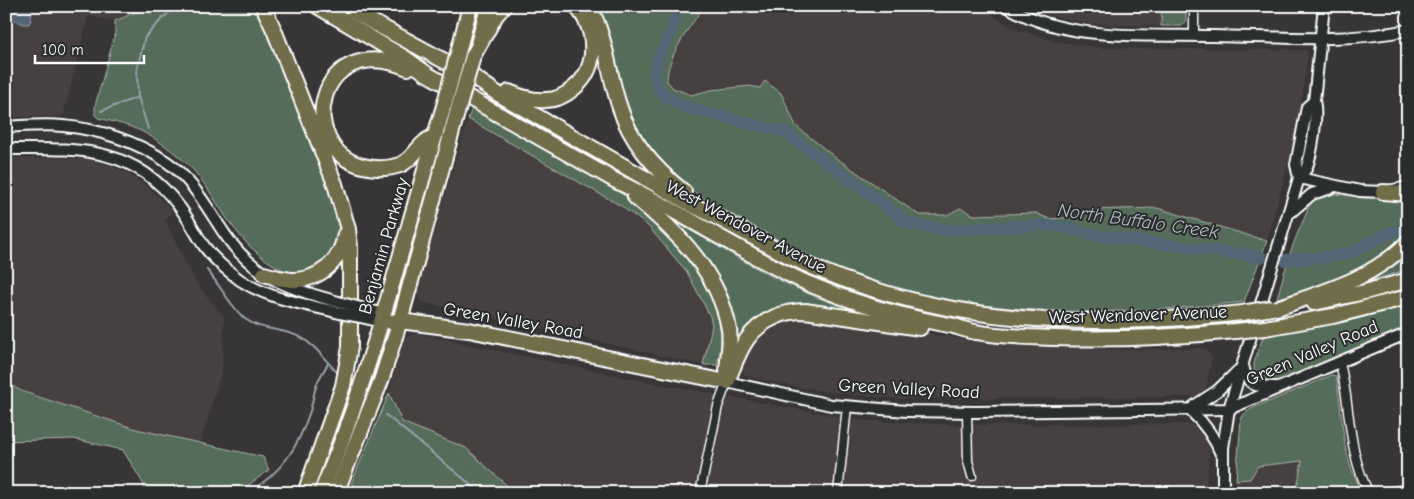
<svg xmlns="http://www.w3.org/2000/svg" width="1414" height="499" viewBox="0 0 1414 499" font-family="'Comic Neue',sans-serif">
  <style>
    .built { fill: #463f3f }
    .green { fill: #546c59; stroke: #aab6ac }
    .water { fill: #536676; stroke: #98a3ad }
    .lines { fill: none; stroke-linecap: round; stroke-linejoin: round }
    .stream { stroke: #98a3ad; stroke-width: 2 }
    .river { stroke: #536676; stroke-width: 12 }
    .street-casing { stroke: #fff; stroke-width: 11 }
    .secondary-casing { stroke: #fff; stroke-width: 14 }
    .primary-casing { stroke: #fff; stroke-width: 15 }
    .highway-casing { stroke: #fff; stroke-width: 18 }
    .street { stroke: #2a2d2e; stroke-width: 8 }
    .secondary { stroke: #2a2d2e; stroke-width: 10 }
    .primary { stroke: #716d4b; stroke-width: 11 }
    .highway { stroke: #716d4b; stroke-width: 14 }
    .secondary-bridge-casing { stroke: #fff; stroke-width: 14; stroke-linecap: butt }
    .highway-bridge-casing { stroke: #fff; stroke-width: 18; stroke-linecap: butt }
    .secondary-bridge { stroke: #2a2d2e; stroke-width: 10 }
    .highway-bridge { stroke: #716d4b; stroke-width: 14 }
    .labels { text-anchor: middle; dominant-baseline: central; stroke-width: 4; stroke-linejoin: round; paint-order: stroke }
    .street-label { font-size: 18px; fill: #fff; stroke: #2a2d2e }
    .water-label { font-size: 19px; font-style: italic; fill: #b2bac1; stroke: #2a2d2e }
  </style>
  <rect width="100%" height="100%" fill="#373536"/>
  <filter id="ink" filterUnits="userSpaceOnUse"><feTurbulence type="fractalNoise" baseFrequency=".02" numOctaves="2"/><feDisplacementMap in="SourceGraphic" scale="10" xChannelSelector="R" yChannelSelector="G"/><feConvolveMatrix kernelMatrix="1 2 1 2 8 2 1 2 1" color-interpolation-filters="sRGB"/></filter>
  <g filter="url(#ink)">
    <g class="built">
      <polygon points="6,6 151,6 115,21 88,16 64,113 60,116 6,117"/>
      <polygon points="704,6 978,6 1011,27 1052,41 1103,48 1306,50 1308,53 1301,104 1294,142 1267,241 1157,208 1085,210 1074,217 1049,219 1036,213 974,215 960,208 947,215 919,215 836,158 796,125 781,93 765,82 760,88 750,86 711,90 691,95 673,88 667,81 667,74 678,46"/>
      <polygon points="1023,6 1162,6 1161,26 1088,24 1044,14"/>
      <polygon points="468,119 621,206 647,225 687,272 710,316 712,326 703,365 421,302 415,293"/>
      <polygon points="6,158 52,158 88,159 104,163 127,173 148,187 168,206 172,213 165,220 196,283 224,317 222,370 200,444 136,429 21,391 6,382"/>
      <polygon points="790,315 857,322 981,342 1015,345 1105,347 1107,350 1205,348 1212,358 1205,393 1196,397 899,399 836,393 797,387 754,378 744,374 741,370 740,364 757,333"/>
      <polygon points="414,333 659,384 858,420 957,425 1195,424 1200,426 1210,441 1206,493 515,493 466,448 402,422 389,393 404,338"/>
      <polygon points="1302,461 1296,493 1235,493 1236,480 1250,479 1258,466"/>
    </g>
    <g class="green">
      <path d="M151,6H254C279,51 297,100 314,149C322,171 332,193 337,217C340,232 340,243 329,255C321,266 304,275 290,272C275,269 253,251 244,240C221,216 209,183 185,162C169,148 151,134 131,127C121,123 109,121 98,118L95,115V106L115,34V21Z"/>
      <path d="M595,6H704C690,27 667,56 667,81L673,88L691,95L711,90L750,86L760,88L765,81L781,93L796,126L836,158L919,215H947L960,208L974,215L1036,213L1049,219L1074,217L1084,210L1157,208L1267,241L1244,302C1103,317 962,320 828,265C801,254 776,238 751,225C713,204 672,183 646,147C631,126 621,99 616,74C613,59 612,43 606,28C603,20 599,13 595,6Z"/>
      <polygon points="1162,6 1186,6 1186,22 1182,26 1161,26"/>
      <path d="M472,108L622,194C674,230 737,298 717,365H703L712,326L710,316L687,272L647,225L621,206L468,119Z"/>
      <path d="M1329,193L1365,198L1408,196V234C1374,272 1325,290 1277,298C1285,271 1291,245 1304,219C1308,211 1308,201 1318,196C1321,194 1326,194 1329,193Z"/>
      <path d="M680,224C731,254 782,286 838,305C854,310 873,313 890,317L796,306L737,345H732L690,241L678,226Z"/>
      <polygon points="1408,248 1408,269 1348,288"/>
      <polygon points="1408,305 1408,326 1303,372 1266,384 1259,382 1254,375 1254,363 1264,334 1349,321"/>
      <polygon points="1332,375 1336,376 1337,380 1345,446 1351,468 1362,493 1296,493 1302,461 1258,466 1250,479 1236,480 1241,420 1243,415 1251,409"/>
      <polygon points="6,382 21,391 136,429 263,457 269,470 243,489 245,493 144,493 144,485 123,450 74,439 6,441"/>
      <polygon points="389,393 402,422 466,448 515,493 369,493 351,484"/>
    </g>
    <polygon class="water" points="6,6 32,6 31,20 29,24 23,24 6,15"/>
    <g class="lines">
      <g class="stream">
        <polyline points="101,111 138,97"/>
        <polyline points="148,129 138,97 137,69 145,37 163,18 177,6"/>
        <path d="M207,270C219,284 231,307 245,319C261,331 283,328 300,337C316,345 326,362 339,374"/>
        <polyline points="386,415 481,493"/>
        <path d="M248,493C282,472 298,448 310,411C313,401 314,390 318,381C321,375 325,369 328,363"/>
      </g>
      <g class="river">
        <polyline points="679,6 673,26 658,58 654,76 660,92 683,107 785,132 874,197 908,224 950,230 1042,225 1067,227 1092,235 1261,257"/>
        <path d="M1285,260C1302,258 1337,258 1351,252C1372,244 1383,230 1408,229"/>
      </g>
      <g class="street-casing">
        <g id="street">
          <polyline points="1194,35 1194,6"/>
          <path d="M1340,363C1351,407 1347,451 1369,493"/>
          <polyline points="967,412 968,461 972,476"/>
          <polyline points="700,493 718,406 727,382"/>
          <polyline points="838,493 847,406"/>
          <polyline points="1385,493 1408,488"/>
        </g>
      </g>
      <g class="secondary-casing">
        <g id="secondary">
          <path d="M1006,6C1070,43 1143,34 1214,36C1278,37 1344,43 1408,30"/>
          <path d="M6,127C25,126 45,124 63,126C99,129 138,142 167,162C192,179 207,208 224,233C255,279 291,289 342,303"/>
          <path d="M6,149C74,149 132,144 178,205C188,217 195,233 204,246C214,260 227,270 240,280C270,300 306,304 340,313"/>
          <polyline points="1299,178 1360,191 1383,192 1408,187"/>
          <polyline points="1299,178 1296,165 1307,107 1314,101"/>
          <polyline points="1291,212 1312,194 1331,188"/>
          <polyline points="361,308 384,314"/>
          <polyline points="361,317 381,322"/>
          <path d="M1243,365C1247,386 1255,387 1275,387"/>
          <polyline points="727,382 831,405 907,411 975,412 1229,409 1408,333"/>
          <polyline points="1191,411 1194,406 1217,391 1241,368"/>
          <path d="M1191,411C1205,424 1214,436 1221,454"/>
          <path d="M1223,493V448L1229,409L1299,178C1301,175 1304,172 1306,169C1312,155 1318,115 1314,101L1324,6"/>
        </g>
      </g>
      <g class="primary-casing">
        <polyline id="primary" points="477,42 487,6"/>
      </g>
      <g class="highway-casing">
        <g id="highway">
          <polyline points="263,6 274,30 335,184 348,229 350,247 350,347 343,386 305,493"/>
          <path d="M317,6L405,58L427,74L616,181C682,212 743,254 809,284C856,304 904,317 954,326C961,328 968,331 976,332C1002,337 1029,337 1055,338C1115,340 1175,337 1236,331"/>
          <path d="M343,6L472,76L498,94L692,205C734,224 773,251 817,269C955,327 1095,328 1242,313"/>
          <path d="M589,6C607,38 608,74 620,108C631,143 656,170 684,192"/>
          <polyline points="459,49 470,6"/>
          <polyline points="473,56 496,15 504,6"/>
          <path d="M408,68C315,29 295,149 363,166C375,169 388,169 400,165C412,160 416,149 425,142C428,139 432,138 435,136"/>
          <path d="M509,92C520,97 533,101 546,100C556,100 566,95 574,88C599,67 597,30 576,6"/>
          <polyline points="1383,192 1408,194"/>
          <path d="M635,197C677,232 719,272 729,329C731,342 728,357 727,371"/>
          <path d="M264,274C273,277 282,279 291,280C319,281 341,262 345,234"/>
          <polyline points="1314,303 1365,292 1408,280"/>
          <path d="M1277,308C1323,292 1373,279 1408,242"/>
          <polyline points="391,322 400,321 469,330 727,382"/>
          <polyline points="1265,328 1333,316 1408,297"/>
          <path d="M727,382C739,353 745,330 775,317C786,312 794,311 805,311L920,328"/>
          <path d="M321,493C374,368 404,235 444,106"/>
          <polyline points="336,493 381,381 400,321 457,113"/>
        </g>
      </g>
      <use href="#street" class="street"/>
      <use href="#secondary" class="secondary"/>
      <use href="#primary" class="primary"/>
      <use href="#highway" class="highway"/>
      <g class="secondary-bridge-casing">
        <g id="secondary-bridge">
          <polyline points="342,303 361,308"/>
          <polyline points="340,313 361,317"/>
        </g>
      </g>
      <g class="highway-bridge-casing">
        <g id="highway-bridge">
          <polyline points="444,106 459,49"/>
          <polyline points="457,113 473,56"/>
          <polyline points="1242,313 1272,308"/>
          <polyline points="1236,331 1265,328"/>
        </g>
      </g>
      <use href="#secondary-bridge" class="secondary-bridge"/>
      <use href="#highway-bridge" class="highway-bridge"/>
    </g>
  </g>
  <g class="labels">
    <g class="street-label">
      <text transform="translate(746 227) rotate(28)">West Wendover Avenue</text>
      <text transform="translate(384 246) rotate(-74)">Benjamin Parkway</text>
      <text transform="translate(1138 315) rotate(-2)">West Wendover Avenue</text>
      <text transform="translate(513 321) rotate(10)">Green Valley Road</text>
      <text transform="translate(1312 353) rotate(-23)">Green Valley Road</text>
      <text transform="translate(909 389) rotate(3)">Green Valley Road</text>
    </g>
    <g class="water-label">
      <text transform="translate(1138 221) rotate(8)">North Buffalo Creek</text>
    </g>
  </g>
  <rect width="1414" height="499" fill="none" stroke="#2a2d2e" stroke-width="25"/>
  <rect x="12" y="12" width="1389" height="474" fill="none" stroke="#fff" stroke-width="2" filter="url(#ink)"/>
  <path d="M35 55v8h109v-8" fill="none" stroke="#ffffff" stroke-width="2.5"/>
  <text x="42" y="55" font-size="15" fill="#ffffff" stroke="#2a2d2e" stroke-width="4" paint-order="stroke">100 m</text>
</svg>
